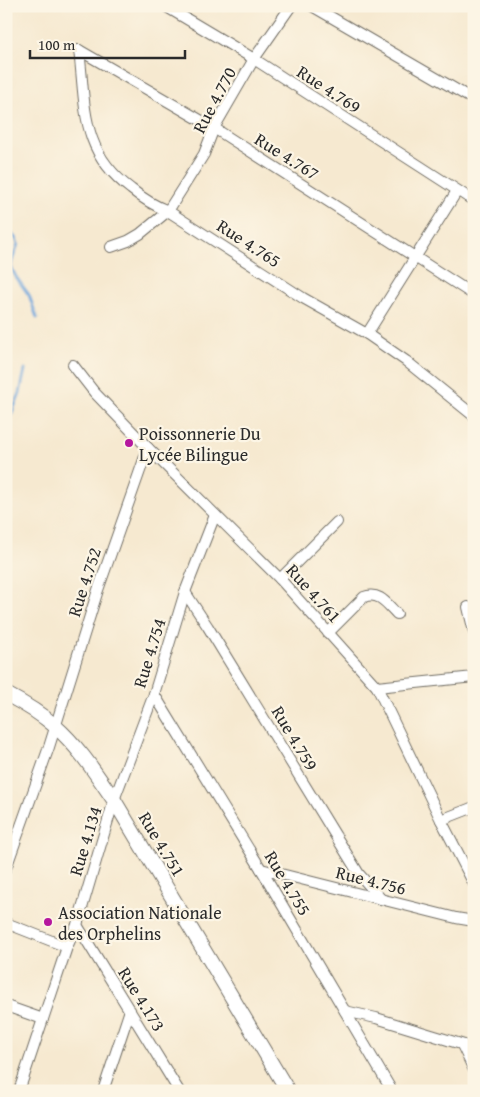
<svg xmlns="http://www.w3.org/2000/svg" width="480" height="1097" viewBox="0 0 480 1097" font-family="'Gentium Book Plus',serif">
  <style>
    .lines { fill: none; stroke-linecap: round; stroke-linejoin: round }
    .stream { stroke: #6ca3da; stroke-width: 3 }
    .minor-casing { stroke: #726e65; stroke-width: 12 }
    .secondary-casing { stroke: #726e65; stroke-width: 16 }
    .minor { stroke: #fff; stroke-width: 10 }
    .secondary { stroke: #fff; stroke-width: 14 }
    .poi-dot { fill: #b5179e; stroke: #fcf5e5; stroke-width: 2 }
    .labels { text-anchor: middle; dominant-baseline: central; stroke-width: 4.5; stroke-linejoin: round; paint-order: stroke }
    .street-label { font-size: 18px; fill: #2b2b2b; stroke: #fcf5e5 }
    .poi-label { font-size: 18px; fill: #2b2b2b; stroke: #fcf5e5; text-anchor: start }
  </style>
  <rect width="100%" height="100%" fill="#fcf5e5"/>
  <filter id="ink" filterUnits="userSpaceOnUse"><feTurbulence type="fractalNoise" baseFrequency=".02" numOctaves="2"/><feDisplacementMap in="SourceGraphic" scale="10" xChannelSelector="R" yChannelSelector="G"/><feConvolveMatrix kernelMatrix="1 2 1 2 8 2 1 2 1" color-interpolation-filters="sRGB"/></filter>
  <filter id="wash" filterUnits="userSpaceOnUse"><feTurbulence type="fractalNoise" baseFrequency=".0096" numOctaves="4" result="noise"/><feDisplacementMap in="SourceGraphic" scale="20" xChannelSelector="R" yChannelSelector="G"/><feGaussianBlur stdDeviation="1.12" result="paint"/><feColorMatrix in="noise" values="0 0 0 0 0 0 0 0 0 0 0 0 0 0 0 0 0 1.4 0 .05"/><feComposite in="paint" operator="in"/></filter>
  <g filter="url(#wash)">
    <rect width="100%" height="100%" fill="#f6e9d0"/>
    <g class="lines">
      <g class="stream">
        <polyline points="6,227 16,239 18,244 12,261 11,267 16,277 29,295 37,318"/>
        <polyline points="6,427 20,393 25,370"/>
      </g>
    </g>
  </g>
  <g filter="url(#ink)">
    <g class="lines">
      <g class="minor-casing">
        <g id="minor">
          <polyline points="165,6 254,59 474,201"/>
          <polyline points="312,6 474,100"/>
          <path d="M79,50C86,107 80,151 131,189C142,198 155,206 168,211L303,298L367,334L406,361L474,416"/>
          <polyline points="79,50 214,128 474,295"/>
          <polyline points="111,247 128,241 140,234 168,211 204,154 214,128 254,59 291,6"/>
          <polyline points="367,334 457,191"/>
          <polyline points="73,365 94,392 148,448 280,579 377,687 441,820 474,884"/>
          <polyline points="280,579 337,522"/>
          <polyline points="185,592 208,627 359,874 381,899"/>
          <polyline points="468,607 474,632"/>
          <path d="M328,633L364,597C379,591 387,604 397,614"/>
          <polyline points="377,687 474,677"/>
          <polyline points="154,694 261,869 392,1091"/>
          <polyline points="441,820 474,807"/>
          <polyline points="6,868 49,747 98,590 148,448"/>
          <polyline points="261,869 456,918 474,921"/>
          <polyline points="6,923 67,947"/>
          <polyline points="77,925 179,1091"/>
          <polyline points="6,1006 43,1019"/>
          <polyline points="345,1011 376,1018 474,1048"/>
          <polyline points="462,1045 474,1070"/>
          <polyline points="19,1091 67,947 77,925 114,800 154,694 185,592 215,515"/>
          <polyline points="103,1091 130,1010"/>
        </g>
      </g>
      <g class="secondary-casing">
        <path id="secondary" d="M6,694C23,703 40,713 55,726C79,747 96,774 114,800L288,1091"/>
      </g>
      <use href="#minor" class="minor"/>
      <use href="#secondary" class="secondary"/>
    </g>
  </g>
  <g class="poi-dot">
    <circle cx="129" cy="443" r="5"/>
    <circle cx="48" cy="922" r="5"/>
  </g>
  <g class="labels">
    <g class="street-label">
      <text transform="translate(329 89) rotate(33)">Rue 4.769</text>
      <text transform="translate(214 100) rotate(-62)">Rue 4.770</text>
      <text transform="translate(287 156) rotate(32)">Rue 4.767</text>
      <text transform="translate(249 243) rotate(33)">Rue 4.765</text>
      <text transform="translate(84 582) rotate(-72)">Rue 4.752</text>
      <text transform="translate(314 593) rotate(48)">Rue 4.761</text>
      <text transform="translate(149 653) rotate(-73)">Rue 4.754</text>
      <text transform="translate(295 738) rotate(59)">Rue 4.759</text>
      <text transform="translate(85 841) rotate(-73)">Rue 4.134</text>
      <text transform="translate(162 844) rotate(59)">Rue 4.751</text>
      <text transform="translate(371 880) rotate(14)">Rue 4.756</text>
      <text transform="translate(288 883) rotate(59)">Rue 4.755</text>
      <text transform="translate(142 999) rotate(58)">Rue 4.173</text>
    </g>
    <g class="poi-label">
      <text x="139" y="433">Poissonnerie Du<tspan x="139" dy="21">Lycée Bilingue</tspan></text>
      <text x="58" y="912">Association Nationale<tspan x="58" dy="21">des Orphelins</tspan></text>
    </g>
  </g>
  <rect width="480" height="1097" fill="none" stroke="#fcf5e5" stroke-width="25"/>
  <path d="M30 50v8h155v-8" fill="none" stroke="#2b2b2b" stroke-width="2.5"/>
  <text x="38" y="50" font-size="15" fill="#2b2b2b" stroke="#fcf5e5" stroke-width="4" paint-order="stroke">100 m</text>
</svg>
